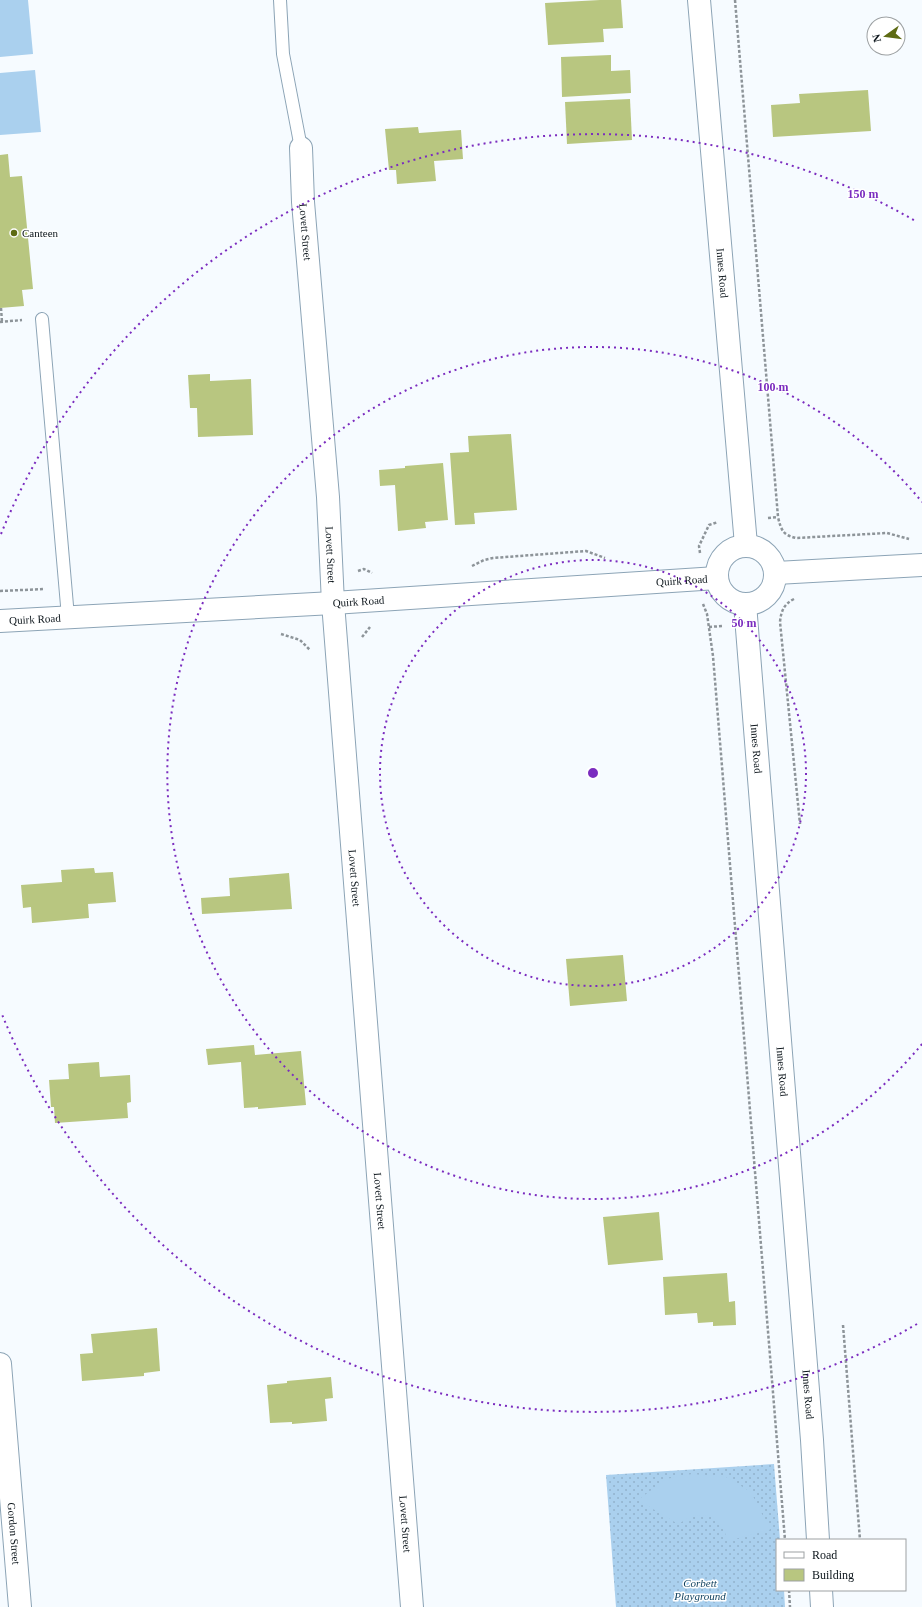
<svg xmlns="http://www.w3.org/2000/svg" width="922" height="1607" viewBox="0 0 922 1607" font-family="Georgia,serif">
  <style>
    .grass { fill: url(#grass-dots) }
    .garden { fill: #aad0ee }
    .building { fill: #b8c680 }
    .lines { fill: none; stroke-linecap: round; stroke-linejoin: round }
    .lane-casing { stroke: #8ca4b6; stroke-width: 14 }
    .street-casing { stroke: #8ca4b6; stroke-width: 24 }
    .path { stroke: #8d9499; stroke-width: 2.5; stroke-dasharray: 3 2; stroke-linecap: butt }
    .lane { stroke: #fff; stroke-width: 12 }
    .street { stroke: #fff; stroke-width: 22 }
    .ring { fill: none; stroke: #7b2cbf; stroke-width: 2; stroke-dasharray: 2 4 }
    .poi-dot { fill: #5e6b13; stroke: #fff; stroke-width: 1.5 }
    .labels { text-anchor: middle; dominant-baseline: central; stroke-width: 3; stroke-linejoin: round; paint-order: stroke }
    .street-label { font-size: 11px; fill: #0b141a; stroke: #fff }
    .poi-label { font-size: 11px; fill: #0b141a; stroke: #fff; text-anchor: start }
    .park-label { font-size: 11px; font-style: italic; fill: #0a3d5c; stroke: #fff }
    .centre { fill: #7b2cbf; stroke: #fff; stroke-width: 2 }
    .ring-label { font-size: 12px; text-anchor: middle; font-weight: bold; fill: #7b2cbf; stroke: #fff; stroke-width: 3; stroke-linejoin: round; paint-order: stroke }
  </style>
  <defs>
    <pattern id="grass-dots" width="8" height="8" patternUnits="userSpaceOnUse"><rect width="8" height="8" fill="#aad0ee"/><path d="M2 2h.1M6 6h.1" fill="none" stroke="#91b2cc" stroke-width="1.8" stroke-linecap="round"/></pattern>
  </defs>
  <rect width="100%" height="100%" fill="#f6fbff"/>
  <polygon class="grass" points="774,1464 780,1540 777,1540 777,1590 784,1590 785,1607 616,1607 606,1475"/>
  <g class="garden">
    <polygon points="0,0 28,0 33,54 0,57"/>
    <polygon points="35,70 41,132 0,135 0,73"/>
    <polygon points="692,1474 726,1477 751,1492 770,1530 727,1541 724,1528 711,1515 692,1516 678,1524 638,1500 666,1479"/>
  </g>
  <g class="building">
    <polygon points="600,0 621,0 623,28 603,29 604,42 548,45 545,3"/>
    <polygon points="611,55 611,71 630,70 631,93 562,97 561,57"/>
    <polygon points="868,90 871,131 773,137 771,105 800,103 799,94"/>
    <polygon points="630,99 632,140 567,144 565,102"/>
    <polygon points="418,127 419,133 461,130 463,159 434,161 436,181 397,184 396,170 389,170 385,129"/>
    <polygon points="8,154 10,177 22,176 33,289 22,290 24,306 0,308 0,155"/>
    <polygon points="210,374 210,381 251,379 253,435 198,437 197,408 190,408 188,375"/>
    <polygon points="511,434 517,510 474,513 475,524 455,525 450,453 469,452 468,436"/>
    <polygon points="443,463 448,520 425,522 426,528 398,531 395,485 380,486 379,470 405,468 405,466"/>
    <polygon points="94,868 95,873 113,872 116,902 88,904 89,918 32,923 31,907 23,908 21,885 62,882 61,870"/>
    <polygon points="289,873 292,909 202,914 201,898 230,896 229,878"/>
    <polygon points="623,955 627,1001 570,1006 566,959"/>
    <polygon points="254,1045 255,1055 301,1051 306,1105 258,1109 258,1107 244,1108 241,1062 208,1065 206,1049"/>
    <polygon points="99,1062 100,1077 130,1075 131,1102 127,1103 128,1118 55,1123 54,1107 51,1107 49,1080 69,1079 68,1064"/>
    <polygon points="659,1212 663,1260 608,1265 603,1217"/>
    <polygon points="727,1273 729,1302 735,1301 736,1325 713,1326 713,1322 698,1323 697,1313 665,1315 663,1277"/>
    <polygon points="157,1328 160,1371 144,1373 144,1376 82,1381 80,1354 93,1353 91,1334"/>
    <polygon points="331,1377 333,1398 325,1399 327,1421 292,1424 292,1422 270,1423 267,1385 287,1383 287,1381"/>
  </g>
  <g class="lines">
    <g class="lane-casing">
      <g id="lane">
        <polyline points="280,0 283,54 301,148"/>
        <polyline points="42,319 68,617"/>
      </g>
    </g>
    <g class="street-casing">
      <g id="street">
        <path id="s1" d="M699,0L746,545"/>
        <path id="s2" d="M301,148L303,202L328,497L333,603L412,1607"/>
        <circle cx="746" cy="575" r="29"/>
        <polyline points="776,573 922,565"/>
        <path id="s3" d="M745,604L812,1440L818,1540"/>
        <path id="s4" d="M0,621L333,603L717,578"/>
        <path id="s5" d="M0,1364L20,1607"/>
        <polyline points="821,1590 822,1607"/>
      </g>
    </g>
    <g class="path">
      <path d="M735,0L778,517C781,530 783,535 796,538L887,533L909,539"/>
      <polyline points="1,308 2,322"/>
      <polyline points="0,322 22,320"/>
      <polyline points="768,518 778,517"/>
      <polyline points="700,553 699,546 709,525 718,522"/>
      <polyline points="472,566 484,560 493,558 586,551 605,558"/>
      <polyline points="358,571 364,569 372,573"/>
      <polyline points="0,591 45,589"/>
      <path d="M794,599C784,604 781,611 780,622L800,824"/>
      <polyline points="703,604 707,614 713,656 785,1540"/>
      <polyline points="709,627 722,626"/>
      <polyline points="281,634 300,640 310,650"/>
      <polyline points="362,637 370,627"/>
      <polyline points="843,1325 860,1540"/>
      <polyline points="789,1590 790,1607"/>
    </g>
    <use href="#lane" class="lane"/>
    <use href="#street" class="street"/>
  </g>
  <g class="ring">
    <circle cx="593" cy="773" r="213"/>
    <path d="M922 1044A426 426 0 1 1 922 502"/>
    <path d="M917 1324A639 639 0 0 1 1 1012M1 534A639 639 0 0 1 917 222"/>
  </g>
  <circle class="poi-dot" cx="14" cy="233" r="4"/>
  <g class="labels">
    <g class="street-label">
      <text stroke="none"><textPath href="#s2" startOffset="84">Lovett Street</textPath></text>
      <text stroke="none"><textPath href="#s1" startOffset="274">Innes Road</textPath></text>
      <text stroke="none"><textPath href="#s2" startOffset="408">Lovett Street</textPath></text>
      <text stroke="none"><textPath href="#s4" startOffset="683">Quirk Road</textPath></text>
      <text stroke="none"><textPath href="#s4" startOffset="359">Quirk Road</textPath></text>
      <text stroke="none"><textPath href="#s4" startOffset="35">Quirk Road</textPath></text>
      <text stroke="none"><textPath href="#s3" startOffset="145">Innes Road</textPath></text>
      <text stroke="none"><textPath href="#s2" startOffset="732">Lovett Street</textPath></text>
      <text stroke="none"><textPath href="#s3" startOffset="469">Innes Road</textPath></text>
      <text stroke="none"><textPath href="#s2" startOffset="1056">Lovett Street</textPath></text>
      <text stroke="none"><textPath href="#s3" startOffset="793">Innes Road</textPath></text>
      <text stroke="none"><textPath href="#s2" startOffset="1380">Lovett Street</textPath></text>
      <text stroke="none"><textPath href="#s5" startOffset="170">Gordon Street</textPath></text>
    </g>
    <g class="poi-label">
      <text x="22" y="233">Canteen</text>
    </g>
    <g class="park-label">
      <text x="700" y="1583">Corbett<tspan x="700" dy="13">Playground</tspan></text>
    </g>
  </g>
  <circle cx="593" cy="773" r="6" class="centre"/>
  <g class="ring-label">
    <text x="863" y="198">150 m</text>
    <text x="773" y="391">100 m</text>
    <text x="744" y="627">50 m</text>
  </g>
  <rect x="776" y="1539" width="130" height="52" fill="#ffffff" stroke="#9da1a3"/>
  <rect x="784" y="1552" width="20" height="6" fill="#ffffff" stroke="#9da1a3"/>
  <text x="812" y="1559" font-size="12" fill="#0b141a">Road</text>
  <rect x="784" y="1569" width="20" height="12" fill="#b8c680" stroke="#9da1a3"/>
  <text x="812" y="1579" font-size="12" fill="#0b141a">Building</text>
  <g transform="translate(886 36) rotate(256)"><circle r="19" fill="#ffffff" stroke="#9da1a3"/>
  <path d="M0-3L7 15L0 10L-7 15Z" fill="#5e6b13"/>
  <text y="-6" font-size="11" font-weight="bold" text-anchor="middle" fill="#0b141a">N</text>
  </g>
</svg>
